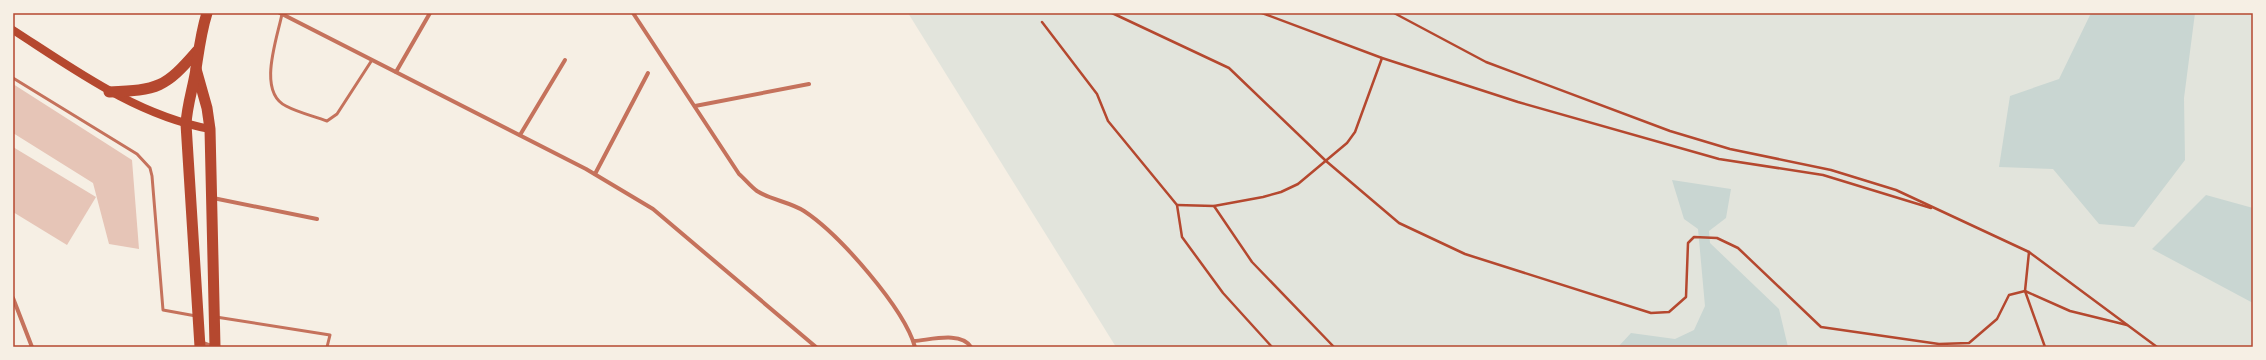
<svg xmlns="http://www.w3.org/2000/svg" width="2266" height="360" viewBox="0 0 2266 360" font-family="'PT Sans',sans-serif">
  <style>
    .green { fill: #e2e4dc }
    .water { fill: #c9d6d2 }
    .building { fill: #e6c5b7 }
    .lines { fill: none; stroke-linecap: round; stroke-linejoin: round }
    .path { stroke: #b5482f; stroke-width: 2.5 }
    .service { stroke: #c5725c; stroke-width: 3 }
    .minor { stroke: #c5725c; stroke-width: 4 }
    .secondary { stroke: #b5482f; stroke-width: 8 }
    .trunk { stroke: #b5482f; stroke-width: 11 }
    .neatline { fill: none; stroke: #b5482f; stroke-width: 1.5 }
  </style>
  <rect width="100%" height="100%" fill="#f6efe4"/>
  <polygon class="green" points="908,13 2253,13 2253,347 1116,347"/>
  <g class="water">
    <polygon points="2091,13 2195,13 2184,98 2185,160 2134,227 2099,224 2053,169 1999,167 2010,96 2059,79"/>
    <polygon points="1672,180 1731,189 1726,218 1709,231 1710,243 1779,309 1788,347 1618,347 1631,333 1675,339 1694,330 1705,306 1698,229 1684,219"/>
    <polygon points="2206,195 2253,208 2253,303 2152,249"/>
  </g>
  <g class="building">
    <polygon points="13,84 132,160 139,249 109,244 93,183 13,133"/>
    <polygon points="13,147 96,197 67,245 13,212"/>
  </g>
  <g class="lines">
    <g class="path">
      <polyline points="1112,13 1229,68 1326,161 1399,223 1465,254 1651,313 1669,312 1686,297 1688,243 1694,237 1717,238 1738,248 1821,327 1939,344 1969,343 1997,319 2009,295 2025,291 2070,311 2127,325"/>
      <polyline points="1262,13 1382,58 1518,102 1719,159 1823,175 1931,208"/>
      <polyline points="1394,13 1486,62 1670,131 1730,149 1831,170 1896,190 2029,252 2157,347"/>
      <polyline points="1042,22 1097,94 1108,121 1177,205 1182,237 1223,293 1272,347"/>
      <polyline points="1177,205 1214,206 1263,197 1281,192 1298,184 1347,143 1355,132 1382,58"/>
      <polyline points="1214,206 1252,262 1334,347"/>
      <polyline points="2029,252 2025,291 2045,347"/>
    </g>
    <g class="service">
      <path d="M282,14C277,39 257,92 286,106C299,113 314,116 327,121L337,114L372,60"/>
      <polyline points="13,78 137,154 150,168 152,176 163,310 196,316"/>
      <polyline points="216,317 330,335 327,347"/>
    </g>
    <g class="minor">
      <polyline points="280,13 586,169 653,209 816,347"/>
      <path d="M633,13L739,174C745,179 750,186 757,191C771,200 790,202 804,211C839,234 904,308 915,347"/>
      <polyline points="396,72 430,13"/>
      <polyline points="695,106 809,84"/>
      <polyline points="520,135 565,60"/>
      <polyline points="595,174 648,73"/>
      <polyline points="213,198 317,219"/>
      <polyline points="13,298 32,347"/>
      <path d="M914,341C930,340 961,331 971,347"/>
      <polyline points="200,342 214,347"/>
    </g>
    <path class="secondary" d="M13,30C75,70 136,115 210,129"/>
    <g class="trunk">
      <polyline points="196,69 207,108 210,129 215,347"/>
      <path d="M109,92C158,90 165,88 197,51"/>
      <path d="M200,347L186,124C187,105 193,88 196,69C199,49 201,32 207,13"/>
    </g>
  </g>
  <rect width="2266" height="360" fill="none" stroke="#f6efe4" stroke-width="28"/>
  <rect x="14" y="14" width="2238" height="332" class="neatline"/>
</svg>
